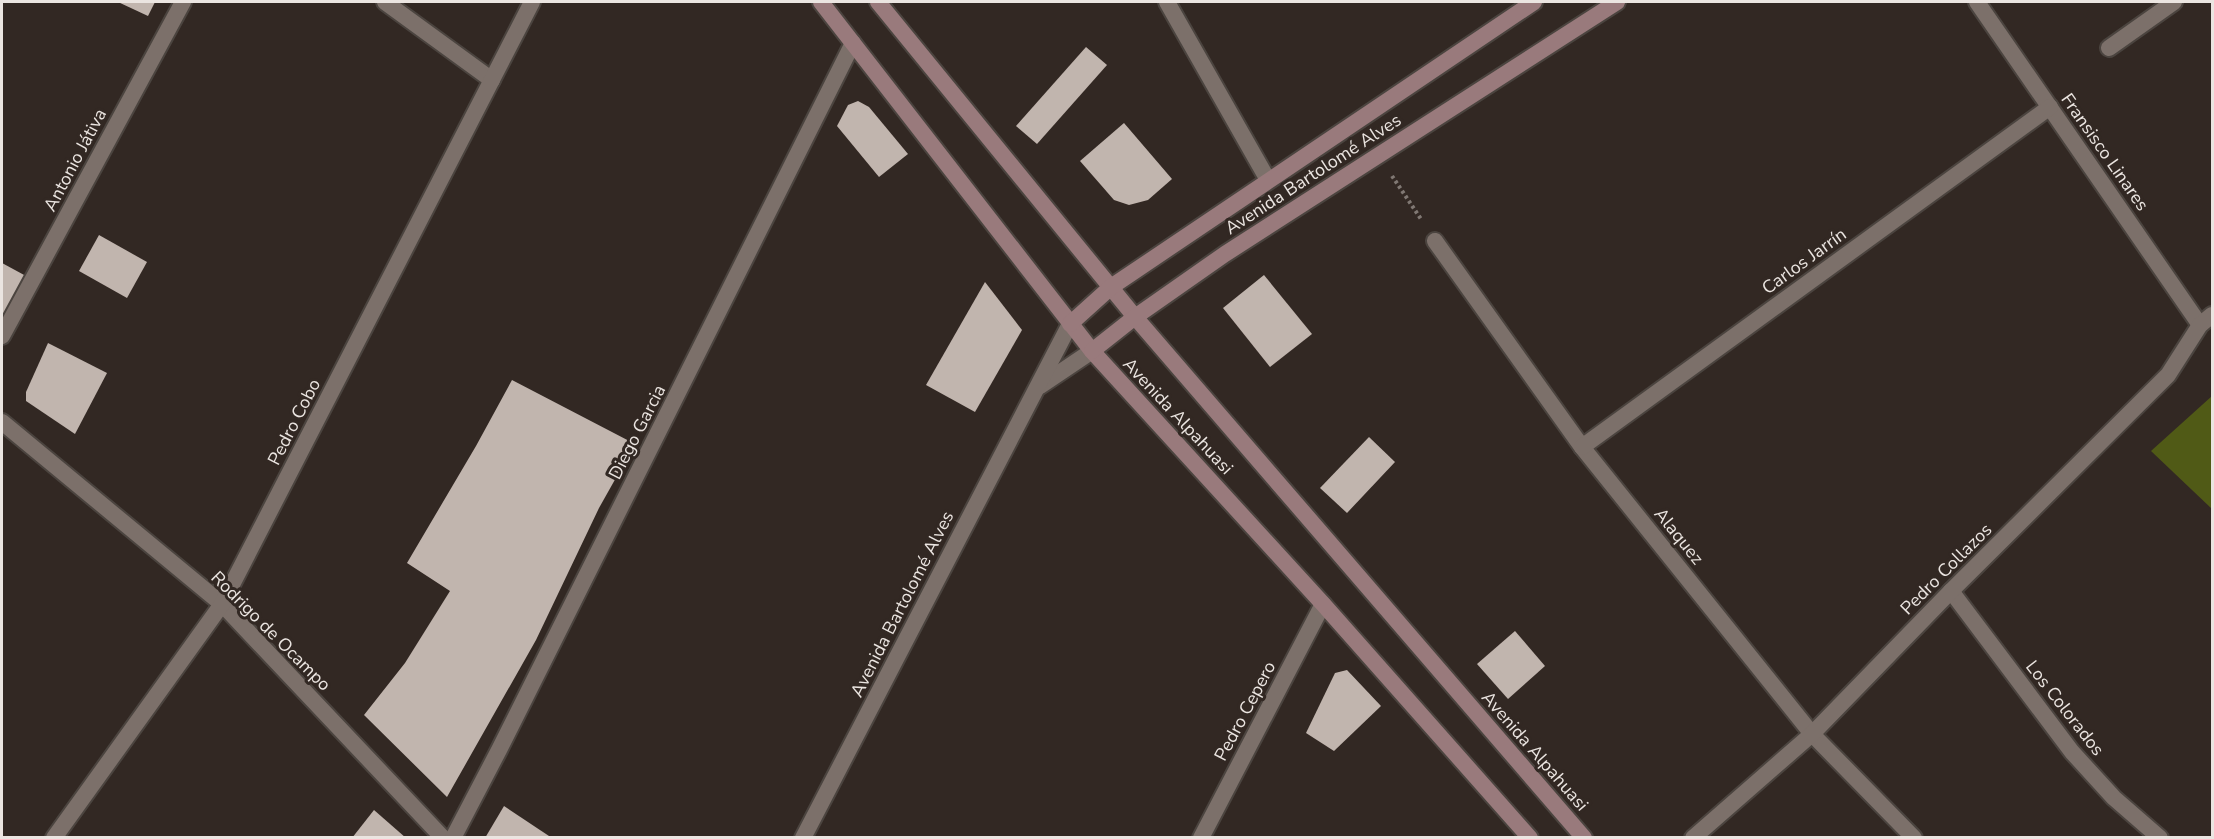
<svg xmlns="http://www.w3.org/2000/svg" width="2214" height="839" viewBox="0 0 2214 839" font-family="'Nunito Sans',sans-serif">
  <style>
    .green { fill: #505a16 }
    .building { fill: #c1b5ae }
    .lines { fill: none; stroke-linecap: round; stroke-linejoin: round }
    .minor-casing { stroke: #4b443f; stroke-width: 20 }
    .secondary-casing { stroke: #4b443f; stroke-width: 20 }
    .path { stroke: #807873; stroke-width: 4; stroke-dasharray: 3 3; stroke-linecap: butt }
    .minor { stroke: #7c706a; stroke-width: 16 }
    .secondary { stroke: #997a7c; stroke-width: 16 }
    .labels { text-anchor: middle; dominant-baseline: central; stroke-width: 6; stroke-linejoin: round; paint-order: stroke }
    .street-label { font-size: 18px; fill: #ebe5e1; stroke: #322823 }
  </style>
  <rect width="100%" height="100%" fill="#322823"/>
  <polygon class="green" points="2212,396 2212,509 2151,451"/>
  <g class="building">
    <polygon points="118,2 155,2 148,16"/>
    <polygon points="1086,47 1107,65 1037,144 1016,126"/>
    <polygon points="858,101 869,107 908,154 879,177 837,126 848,105"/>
    <polygon points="1124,123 1172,179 1148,200 1129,205 1114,200 1080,161"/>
    <polygon points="99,235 147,262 127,298 79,271"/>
    <polygon points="2,263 26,276 2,324"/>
    <polygon points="1264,275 1312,334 1270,367 1223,308"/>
    <polygon points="985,282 1022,330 975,412 926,385"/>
    <polygon points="48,343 107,373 75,434 26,401 26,392"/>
    <polygon points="512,380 635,444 599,508 536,640 447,797 364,715 405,663 450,591 407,563 476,446"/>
    <polygon points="1369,437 1395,462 1347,513 1320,488"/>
    <polygon points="1515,631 1545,666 1508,699 1477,664"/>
    <polygon points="1347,670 1381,706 1334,751 1306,733 1335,673"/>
    <polygon points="504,806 552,838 485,838"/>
    <polygon points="374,810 406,838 352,838"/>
  </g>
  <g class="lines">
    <g class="minor-casing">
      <g id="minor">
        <polyline points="385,2 492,80"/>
        <polyline points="1167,2 1268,180"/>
        <polyline points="1977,2 2200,325"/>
        <polyline points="2109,48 2174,2"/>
        <polyline points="1435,241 1582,447 1812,734 1914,838"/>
        <polyline points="2,336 183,2"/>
        <polyline points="1040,386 1092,351"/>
        <polyline points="2,422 222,604 443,838"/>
        <polyline points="1582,447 2050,107"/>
        <polyline points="1951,591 2072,752 2114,798 2160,838"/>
        <polyline points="54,838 222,604 532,2"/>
        <polyline points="453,838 499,750 853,43"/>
        <polyline points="803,838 1070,324"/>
        <polyline points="1201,838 1323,604"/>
        <polyline points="1693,838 1812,734 1951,591 2168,375 2200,325 2212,315"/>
      </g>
    </g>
    <g class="secondary-casing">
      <g id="secondary">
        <polyline points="821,2 1092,351 1323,604 1530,838"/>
        <polyline points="878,2 1135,317 1584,838"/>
        <polyline points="1070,324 1111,287 1534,2"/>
        <polyline points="1092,351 1135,317 1225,254 1617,2"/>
      </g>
    </g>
    <polyline class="path" points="1392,176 1421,219"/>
    <use href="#minor" class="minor"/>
    <use href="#secondary" class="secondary"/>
  </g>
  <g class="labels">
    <g class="street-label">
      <text transform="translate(2105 152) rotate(55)">Fransisco Linares</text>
      <text transform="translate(75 160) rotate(-62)">Antonio Játiva</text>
      <text transform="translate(1313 174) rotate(-33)">Avenida Bartolomé Alves</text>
      <text transform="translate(1804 261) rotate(-36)">Carlos Jarrín</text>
      <text transform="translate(1178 416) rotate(47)">Avenida Alpahuasi</text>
      <text transform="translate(294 422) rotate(-63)">Pedro Cobo</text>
      <text transform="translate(637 432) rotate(-63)">Diego Garcia</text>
      <text transform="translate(1679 536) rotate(51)">Alaquez</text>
      <text transform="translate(1946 569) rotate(-45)">Pedro Collazos</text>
      <text transform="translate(902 604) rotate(-63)">Avenida Bartolomé Alves</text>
      <text transform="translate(271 631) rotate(45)">Rodrigo de Ocampo</text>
      <text transform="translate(2065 708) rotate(52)">Los Colorados</text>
      <text transform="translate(1245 711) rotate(-62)">Pedro Cepero</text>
      <text transform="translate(1535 751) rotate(49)">Avenida Alpahuasi</text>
    </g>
  </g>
  <rect width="2214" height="839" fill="none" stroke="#ebe5e1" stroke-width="6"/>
</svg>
